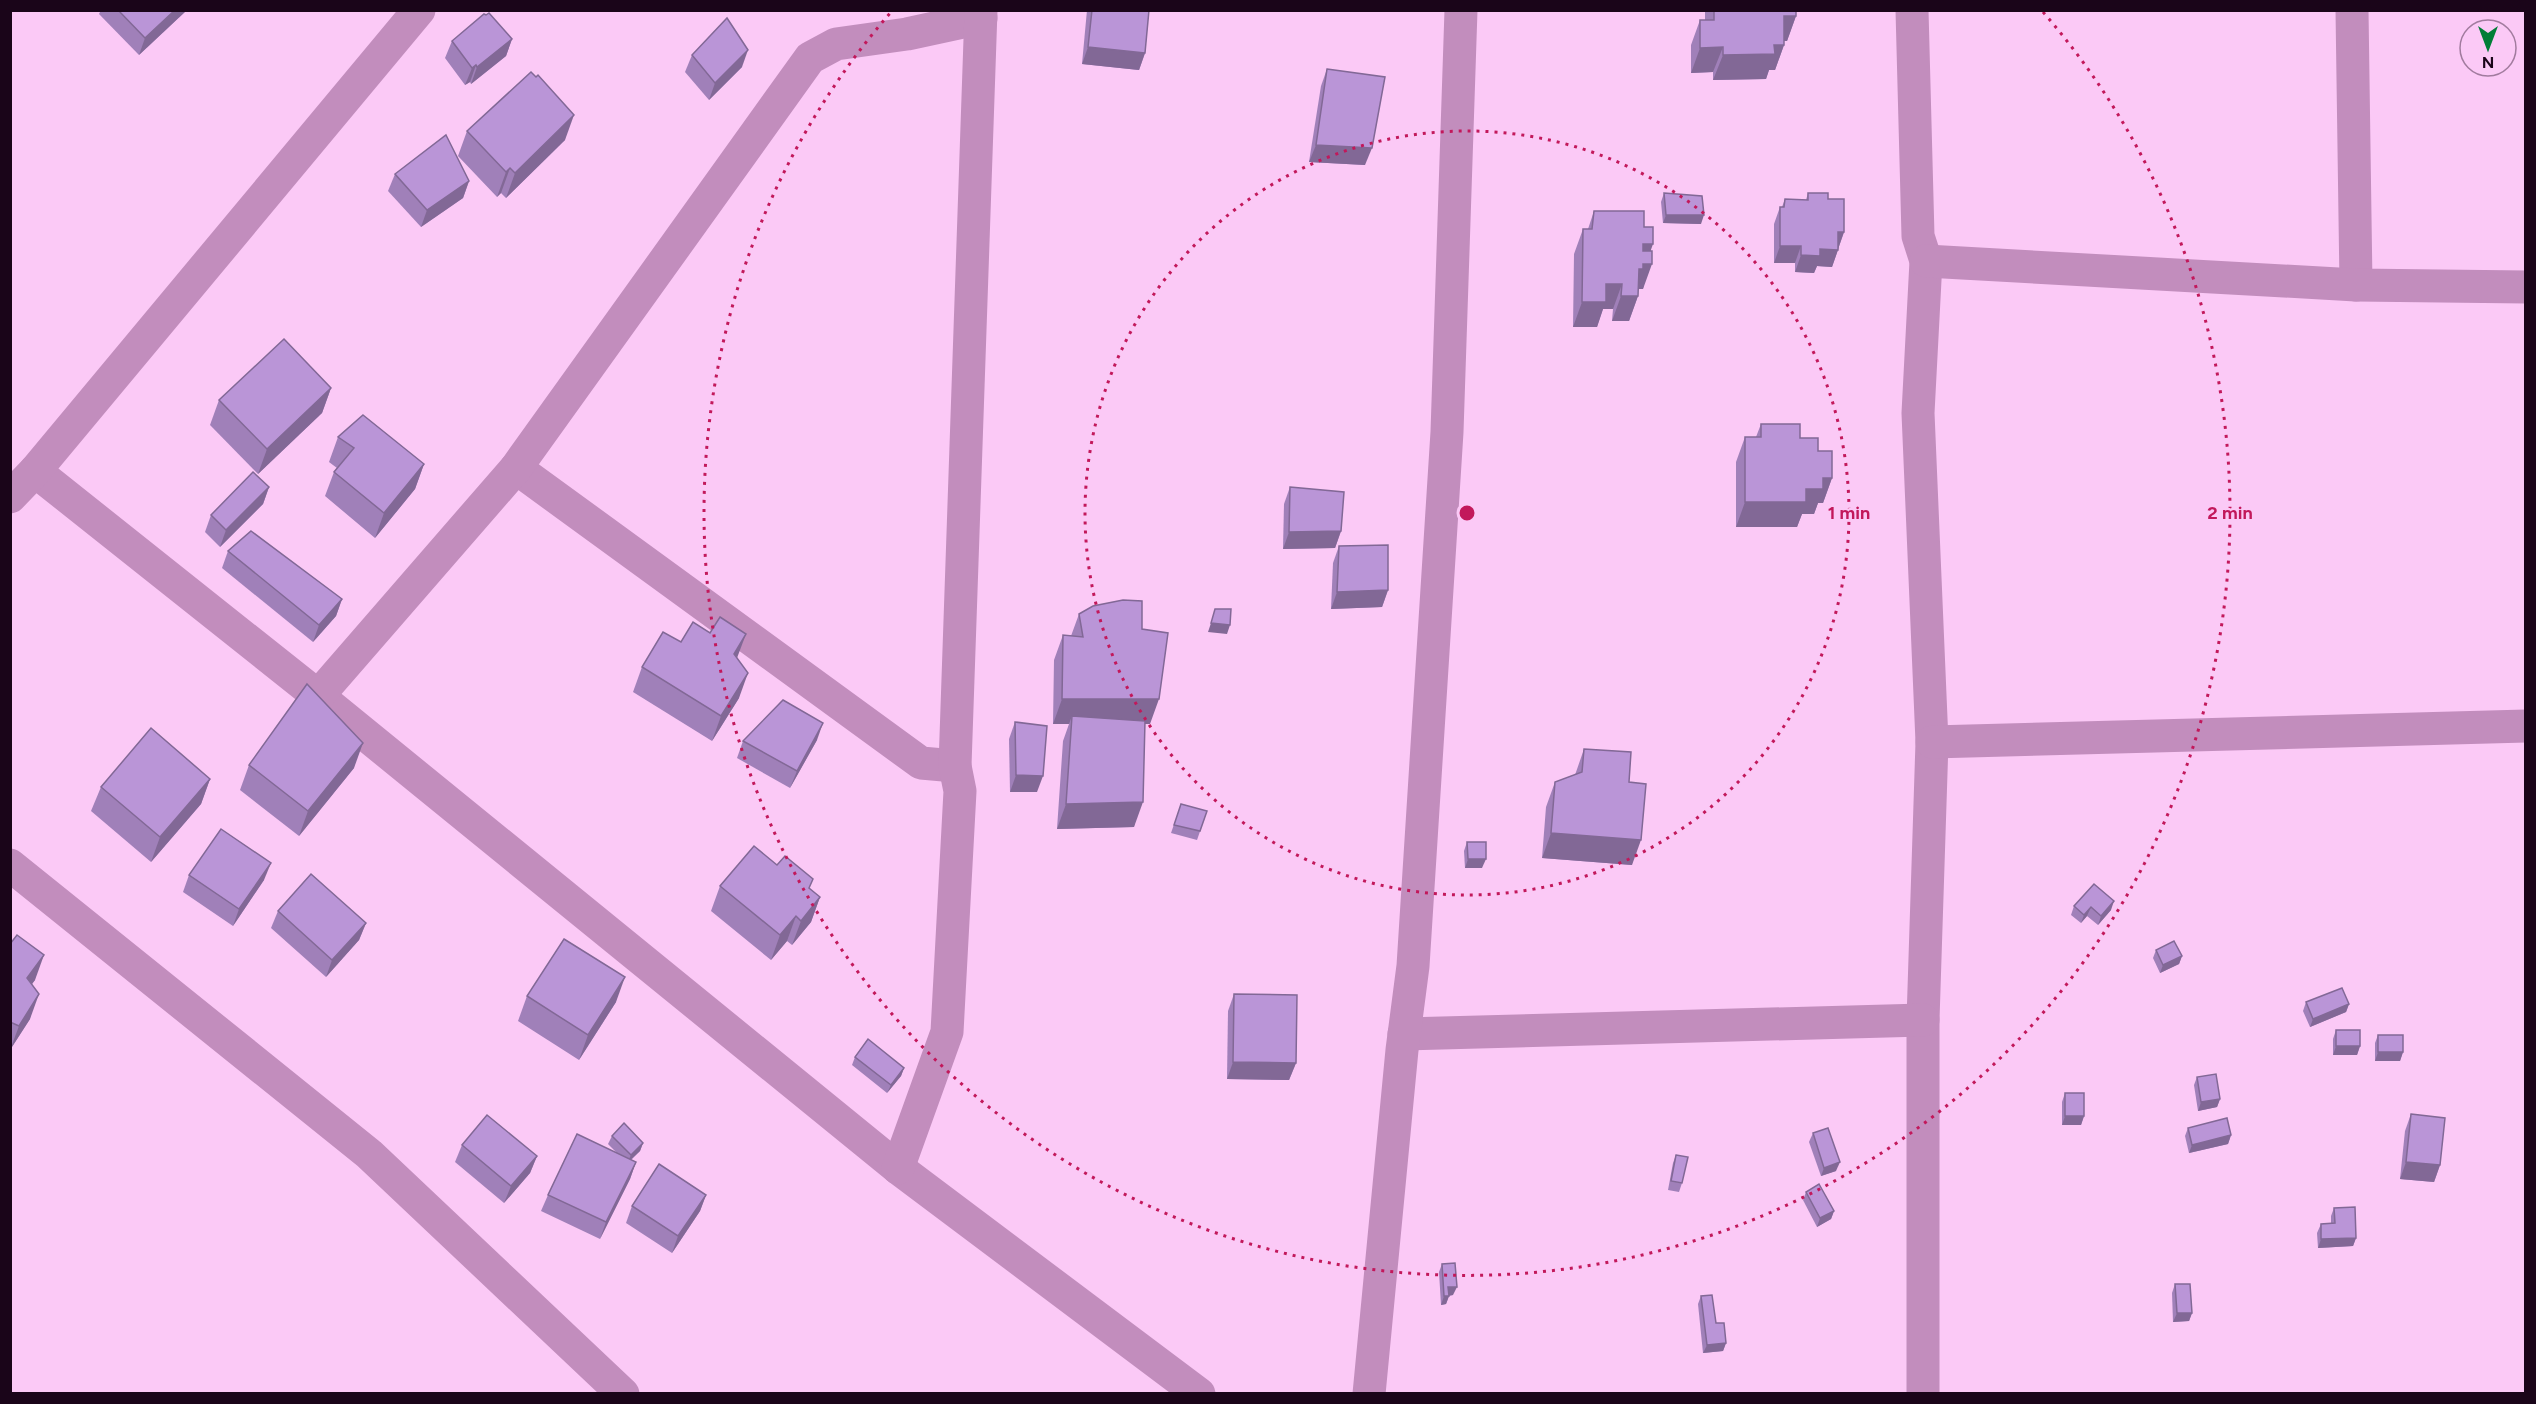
<svg xmlns="http://www.w3.org/2000/svg" width="2536" height="1404" viewBox="0 0 2536 1404" font-family="Figtree,sans-serif">
  <style>
    .lines { fill: none; stroke-linecap: round; stroke-linejoin: round }
    .minor { stroke: #c28dbd; stroke-width: 33 }
    .wall { fill: #a080b9 }
    .shaded-wall { fill: #826896 }
    .building { fill: #ba95d7; stroke: #826896; stroke-width: 1.5 }
    .ring { fill: none; stroke: #c2185b; stroke-width: 3; stroke-dasharray: 3 6 }
    .centre { fill: #c2185b; stroke: #fbc9f6; stroke-width: 3 }
    .ring-label { font-size: 18px; text-anchor: middle; font-weight: bold; fill: #c2185b; stroke: #fbc9f6; stroke-width: 4.5; stroke-linejoin: round; paint-order: stroke }
  </style>
  <rect width="100%" height="100%" fill="#fbc9f6"/>
  <g class="lines">
    <g class="minor">
      <polyline points="1912,10 1918,236 1926,261 1918,413 1932,742 1923,1020 1923,1394"/>
      <polyline points="2352,10 2356,285"/>
      <polyline points="1926,261 2356,285 2526,287"/>
      <polyline points="516,468 921,763 955,766"/>
      <polyline points="35,471 318,696 898,1168 1199,1394"/>
      <polyline points="10,497 35,471 419,10"/>
      <polyline points="318,696 516,468 810,58 836,44 907,34 981,18"/>
      <polyline points="1932,742 2526,726"/>
      <polyline points="10,865 369,1154 623,1394"/>
      <polyline points="1404,1034 1923,1020"/>
      <polyline points="898,1168 947,1032 960,791 955,766 981,10"/>
      <polyline points="1369,1394 1402,1050 1413,966 1447,432 1461,10"/>
    </g>
  </g>
  <g class="wall">
    <polygon points="101,10 187,10 139,55 99,14"/>
    <polygon points="1087,10 1149,10 1145,53 1139,70 1082,64"/>
    <polygon points="1705,10 1796,10 1796,16 1787,41 1784,41 1784,45 1775,70 1769,70 1766,79 1713,80 1713,72 1691,73 1691,45 1700,20 1705,20"/>
    <polygon points="486,15 512,39 506,56 471,84 470,82 465,85 445,58 452,41"/>
    <polygon points="692,55 742,67 709,100 685,72"/>
    <polygon points="1327,69 1365,165 1309,162 1321,86"/>
    <polygon points="467,131 565,140 506,198 501,193 497,197 458,156"/>
    <polygon points="395,174 469,181 463,198 421,227 388,191"/>
    <polygon points="1664,193 1701,224 1663,223 1661,202"/>
    <polygon points="1808,193 1828,199 1844,232 1832,267 1817,266 1814,273 1795,272 1795,263 1774,263 1774,224 1780,207 1782,207 1785,199 1806,200"/>
    <polygon points="1594,211 1644,227 1651,251 1643,289 1638,289 1638,296 1629,321 1612,321 1613,309 1603,309 1597,327 1573,327 1574,254 1583,229 1588,229"/>
    <polygon points="331,388 322,413 258,474 210,425 219,400"/>
    <polygon points="1761,424 1800,438 1818,451 1832,478 1823,503 1818,503 1814,514 1802,514 1797,527 1736,527 1736,462 1745,437 1756,437"/>
    <polygon points="338,437 424,464 415,489 375,538 325,496 334,472 337,468 329,462"/>
    <polygon points="269,487 263,504 220,547 205,532 211,515"/>
    <polygon points="1290,487 1341,531 1335,548 1283,549 1284,504"/>
    <polygon points="1339,546 1388,590 1382,607 1331,609 1333,563"/>
    <polygon points="228,551 342,599 336,616 313,642 222,568"/>
    <polygon points="1079,614 1142,629 1150,724 1145,724 1134,827 1057,829 1063,741 1069,724 1053,724 1054,660 1063,635 1071,636"/>
    <polygon points="710,633 737,658 739,698 712,741 633,692 642,667 681,642"/>
    <polygon points="1015,722 1037,792 1010,792 1009,739"/>
    <polygon points="817,740 790,788 737,758 743,741"/>
    <polygon points="1584,749 1629,782 1632,865 1542,858 1546,807 1555,782 1575,775"/>
    <polygon points="249,765 354,768 299,836 240,790"/>
    <polygon points="210,779 201,804 151,862 91,811 101,787"/>
    <polygon points="1181,804 1207,811 1197,840 1171,833"/>
    <polygon points="1467,842 1482,868 1465,868 1464,851"/>
    <polygon points="777,865 820,897 811,922 792,945 787,941 771,960 711,911 720,886"/>
    <polygon points="189,875 264,880 233,926 183,892"/>
    <polygon points="2074,906 2111,910 2098,925 2087,916 2081,923 2071,915"/>
    <polygon points="278,911 366,923 359,940 326,977 271,928"/>
    <polygon points="10,944 35,980 32,984 30,1019 10,1050"/>
    <polygon points="2156,950 2182,956 2179,964 2160,973 2153,958"/>
    <polygon points="1234,994 1296,1063 1289,1080 1227,1079 1228,1011"/>
    <polygon points="527,996 616,1002 579,1060 518,1021"/>
    <polygon points="2306,1002 2349,1004 2346,1012 2310,1027 2303,1011"/>
    <polygon points="2336,1030 2360,1046 2357,1055 2333,1055 2333,1039"/>
    <polygon points="2378,1035 2403,1052 2400,1061 2375,1061 2375,1043"/>
    <polygon points="855,1057 904,1068 901,1076 887,1093 852,1065"/>
    <polygon points="2197,1077 2220,1099 2217,1107 2198,1111 2194,1085"/>
    <polygon points="2065,1093 2084,1116 2081,1125 2062,1125 2062,1102"/>
    <polygon points="2411,1114 2440,1165 2434,1182 2400,1179 2405,1131"/>
    <polygon points="2188,1128 2231,1135 2228,1144 2189,1153 2185,1136"/>
    <polygon points="1813,1133 1836,1171 1821,1176 1809,1142"/>
    <polygon points="612,1136 643,1143 640,1151 631,1160 636,1162 630,1179 600,1239 541,1211 548,1195 617,1153 608,1144"/>
    <polygon points="462,1145 537,1156 530,1173 504,1203 455,1162"/>
    <polygon points="1676,1155 1682,1183 1679,1192 1668,1190 1673,1163"/>
    <polygon points="1806,1192 1834,1211 1831,1219 1817,1227 1803,1200"/>
    <polygon points="706,1195 700,1211 672,1253 626,1223 632,1206"/>
    <polygon points="2334,1208 2356,1238 2353,1246 2318,1248 2317,1233 2321,1224 2331,1224 2331,1216"/>
    <polygon points="1442,1264 1453,1295 1449,1296 1446,1304 1441,1305 1439,1272"/>
    <polygon points="2175,1284 2192,1313 2189,1321 2173,1322 2172,1293"/>
    <polygon points="1701,1296 1726,1343 1723,1351 1703,1353 1698,1304"/>
  </g>
  <g class="shaded-wall">
    <polygon points="175,10 187,10 139,55 145,38"/>
    <polygon points="1784,16 1796,16 1787,41 1775,41"/>
    <polygon points="512,39 506,56 471,84 477,67"/>
    <polygon points="1774,45 1784,45 1775,70 1769,70 1766,79 1713,80 1723,55"/>
    <polygon points="1088,47 1145,53 1139,70 1082,64"/>
    <polygon points="1723,47 1713,72 1691,73 1700,48"/>
    <polygon points="748,50 742,67 709,100 715,83"/>
    <polygon points="476,65 470,82 465,85 472,68"/>
    <polygon points="574,115 565,140 506,198 515,173"/>
    <polygon points="1316,145 1372,148 1365,165 1309,162"/>
    <polygon points="510,168 501,193 497,197 506,172"/>
    <polygon points="469,181 463,198 421,227 427,210"/>
    <polygon points="1666,215 1704,215 1701,224 1663,223"/>
    <polygon points="1838,232 1844,232 1838,249"/>
    <polygon points="1643,244 1653,244 1646,264 1652,264 1643,289 1636,289"/>
    <polygon points="1780,246 1801,246 1795,263 1774,263"/>
    <polygon points="1820,249 1838,250 1832,267 1817,266 1814,273 1795,272 1801,255"/>
    <polygon points="1606,284 1622,284 1613,309 1603,309 1597,327 1573,327 1582,302"/>
    <polygon points="1621,296 1638,296 1629,321 1612,321"/>
    <polygon points="331,388 322,413 258,474 267,449"/>
    <polygon points="424,464 415,489 375,538 384,513"/>
    <polygon points="1823,478 1832,478 1823,503 1818,503 1814,514 1802,514 1797,527 1736,527 1745,502 1806,489"/>
    <polygon points="269,487 263,504 220,547 226,530"/>
    <polygon points="1341,531 1335,548 1283,549 1289,532"/>
    <polygon points="1388,590 1382,607 1331,609 1337,592"/>
    <polygon points="342,599 336,616 313,642 319,625"/>
    <polygon points="1211,623 1230,625 1227,634 1208,632"/>
    <polygon points="746,634 737,658 734,654"/>
    <polygon points="748,673 739,698 712,741 721,716"/>
    <polygon points="1062,699 1159,699 1150,724 1072,724 1072,716 1069,724 1053,724"/>
    <polygon points="823,723 817,740 790,788 797,771"/>
    <polygon points="363,743 354,768 299,836 308,811"/>
    <polygon points="1016,775 1043,776 1037,792 1010,792"/>
    <polygon points="210,779 201,804 151,862 160,837"/>
    <polygon points="1143,802 1134,827 1057,829 1066,804"/>
    <polygon points="1551,833 1641,840 1632,865 1542,858"/>
    <polygon points="1468,859 1486,859 1482,868 1465,868"/>
    <polygon points="271,863 264,880 233,926 239,909"/>
    <polygon points="820,897 811,922 792,945 801,921"/>
    <polygon points="2114,901 2111,910 2098,925 2101,916"/>
    <polygon points="2091,907 2087,916 2081,923 2084,915"/>
    <polygon points="796,916 787,941 771,960 780,935"/>
    <polygon points="366,923 359,940 326,977 332,960"/>
    <polygon points="44,955 35,980 18,1002 27,978"/>
    <polygon points="2182,956 2179,964 2160,973 2163,965"/>
    <polygon points="625,977 616,1002 579,1060 588,1035"/>
    <polygon points="39,994 30,1019 10,1050 19,1026"/>
    <polygon points="2349,1004 2346,1012 2310,1027 2313,1019"/>
    <polygon points="2336,1046 2360,1046 2357,1055 2333,1055"/>
    <polygon points="2378,1052 2403,1052 2400,1061 2375,1061"/>
    <polygon points="1233,1062 1296,1063 1289,1080 1227,1079"/>
    <polygon points="904,1068 901,1076 887,1093 891,1085"/>
    <polygon points="2220,1099 2217,1107 2198,1111 2201,1102"/>
    <polygon points="2065,1116 2084,1116 2081,1125 2062,1125"/>
    <polygon points="2231,1135 2228,1144 2189,1153 2192,1145"/>
    <polygon points="643,1143 640,1151 627,1163 631,1155"/>
    <polygon points="537,1156 530,1173 504,1203 511,1186"/>
    <polygon points="636,1162 630,1179 600,1239 606,1222"/>
    <polygon points="1840,1162 1836,1171 1821,1176 1824,1168"/>
    <polygon points="2406,1162 2440,1165 2434,1182 2400,1179"/>
    <polygon points="706,1195 700,1211 672,1253 678,1236"/>
    <polygon points="1834,1211 1831,1219 1817,1227 1820,1218"/>
    <polygon points="2356,1238 2353,1246 2318,1248 2321,1239"/>
    <polygon points="1448,1287 1457,1287 1453,1295 1445,1296"/>
    <polygon points="1444,1296 1449,1296 1446,1304 1441,1305"/>
    <polygon points="2177,1313 2192,1313 2189,1321 2173,1322"/>
    <polygon points="1726,1343 1723,1351 1703,1353 1707,1345"/>
  </g>
  <g class="building">
    <polygon points="118,10 175,10 145,38"/>
    <polygon points="1092,10 1149,10 1145,53 1088,47"/>
    <polygon points="1714,10 1796,10 1796,16 1784,16 1784,45 1774,45 1775,54 1723,55 1723,47 1700,48 1700,20 1714,20"/>
    <polygon points="489,13 512,39 477,67 476,65 472,68 452,41 484,14 486,15"/>
    <polygon points="727,18 748,50 715,83 692,55"/>
    <polygon points="1327,69 1385,77 1372,148 1316,145"/>
    <polygon points="531,72 536,77 538,75 574,115 515,173 510,168 506,172 467,131"/>
    <polygon points="446,135 469,181 427,210 395,174"/>
    <polygon points="1664,193 1702,196 1704,215 1666,215"/>
    <polygon points="1808,193 1828,193 1828,199 1844,199 1844,232 1838,232 1838,250 1820,249 1820,256 1801,255 1801,246 1780,246 1780,207 1784,207 1785,199 1808,200"/>
    <polygon points="1594,211 1644,211 1644,227 1653,227 1653,244 1643,244 1643,251 1652,251 1652,264 1643,264 1643,269 1639,269 1638,296 1621,296 1622,284 1606,284 1606,302 1582,302 1583,229 1592,229"/>
    <polygon points="284,339 331,388 267,449 219,400"/>
    <polygon points="363,415 424,464 384,513 334,472 354,448 338,437"/>
    <polygon points="1761,424 1800,424 1800,438 1818,438 1818,451 1832,451 1832,478 1823,478 1823,489 1806,489 1806,502 1745,502 1745,437 1761,437"/>
    <polygon points="253,472 269,487 226,530 211,515"/>
    <polygon points="1290,487 1344,492 1341,531 1289,532"/>
    <polygon points="251,531 342,599 319,625 228,551"/>
    <polygon points="1388,545 1388,590 1337,592 1339,546"/>
    <polygon points="1123,600 1142,601 1142,629 1168,633 1159,699 1062,699 1063,635 1083,637 1079,614 1093,606"/>
    <polygon points="1215,609 1231,609 1230,625 1211,623"/>
    <polygon points="720,617 746,634 734,654 748,673 721,716 642,667 663,632 681,642 693,622 710,633"/>
    <polygon points="307,684 363,743 308,811 249,765"/>
    <polygon points="783,700 823,723 797,771 743,741"/>
    <polygon points="1072,716 1145,721 1143,802 1066,804"/>
    <polygon points="1015,722 1047,726 1043,776 1016,775"/>
    <polygon points="151,728 210,779 160,837 101,787"/>
    <polygon points="1584,749 1631,752 1629,782 1646,784 1641,840 1551,833 1555,782 1582,772"/>
    <polygon points="1181,804 1207,811 1200,831 1174,825"/>
    <polygon points="221,829 271,863 239,909 189,875"/>
    <polygon points="1467,842 1486,842 1486,859 1468,859"/>
    <polygon points="754,846 777,865 785,856 813,879 809,888 820,897 801,921 796,916 780,935 720,886"/>
    <polygon points="311,874 366,923 332,960 278,911"/>
    <polygon points="2094,884 2114,901 2101,916 2091,907 2084,915 2074,906"/>
    <polygon points="17,935 44,955 27,978 39,994 19,1026 10,1022 10,944"/>
    <polygon points="564,939 625,977 588,1035 527,996"/>
    <polygon points="2174,941 2182,956 2163,965 2156,950"/>
    <polygon points="2342,988 2349,1004 2313,1019 2306,1002"/>
    <polygon points="1234,994 1297,995 1296,1063 1233,1062"/>
    <rect x="2336" y="1030" width="24" height="16"/>
    <rect x="2378" y="1035" width="25" height="17"/>
    <polygon points="868,1039 904,1068 891,1085 855,1057"/>
    <polygon points="2216,1074 2220,1099 2201,1102 2197,1077"/>
    <rect x="2065" y="1093" width="19" height="23"/>
    <polygon points="2411,1114 2445,1118 2440,1165 2406,1162"/>
    <polygon points="487,1115 537,1156 511,1186 462,1145"/>
    <polygon points="2227,1118 2231,1135 2192,1145 2188,1128"/>
    <polygon points="624,1123 643,1143 631,1155 612,1136"/>
    <polygon points="1828,1128 1840,1162 1824,1168 1813,1133"/>
    <polygon points="577,1134 636,1162 606,1222 548,1195"/>
    <polygon points="1676,1155 1688,1157 1682,1183 1671,1181"/>
    <polygon points="659,1164 706,1195 678,1236 632,1206"/>
    <polygon points="1819,1184 1834,1211 1820,1218 1806,1192"/>
    <polygon points="2355,1207 2356,1238 2321,1239 2321,1224 2335,1223 2334,1208"/>
    <polygon points="1455,1263 1457,1287 1448,1287 1449,1296 1444,1296 1442,1264"/>
    <polygon points="2175,1284 2190,1284 2192,1313 2177,1313"/>
    <polygon points="1712,1295 1716,1323 1724,1323 1726,1343 1707,1345 1701,1296"/>
  </g>
  <g class="ring">
    <circle cx="1467" cy="513" r="382"/>
    <path d="M2043 12A763 763 0 1 1 891 12"/>
  </g>
  <circle cx="1467" cy="513" r="9" class="centre"/>
  <g class="ring-label">
    <text x="1849" y="519">1 min</text>
    <text x="2230" y="519">2 min</text>
  </g>
  <rect width="2536" height="1404" fill="none" stroke="#1a0519" stroke-width="24"/>
  <g transform="translate(2488 48) rotate(180)"><circle r="28" fill="#fbc9f6" stroke="#a17b9e" stroke-width="1.5"/>
  <path d="M0-4.5L10 22L0 15L-10 22Z" fill="#017e37"/>
  <text y="-9" font-size="16" font-weight="bold" text-anchor="middle" fill="#1a0519">N</text>
  </g>
</svg>
